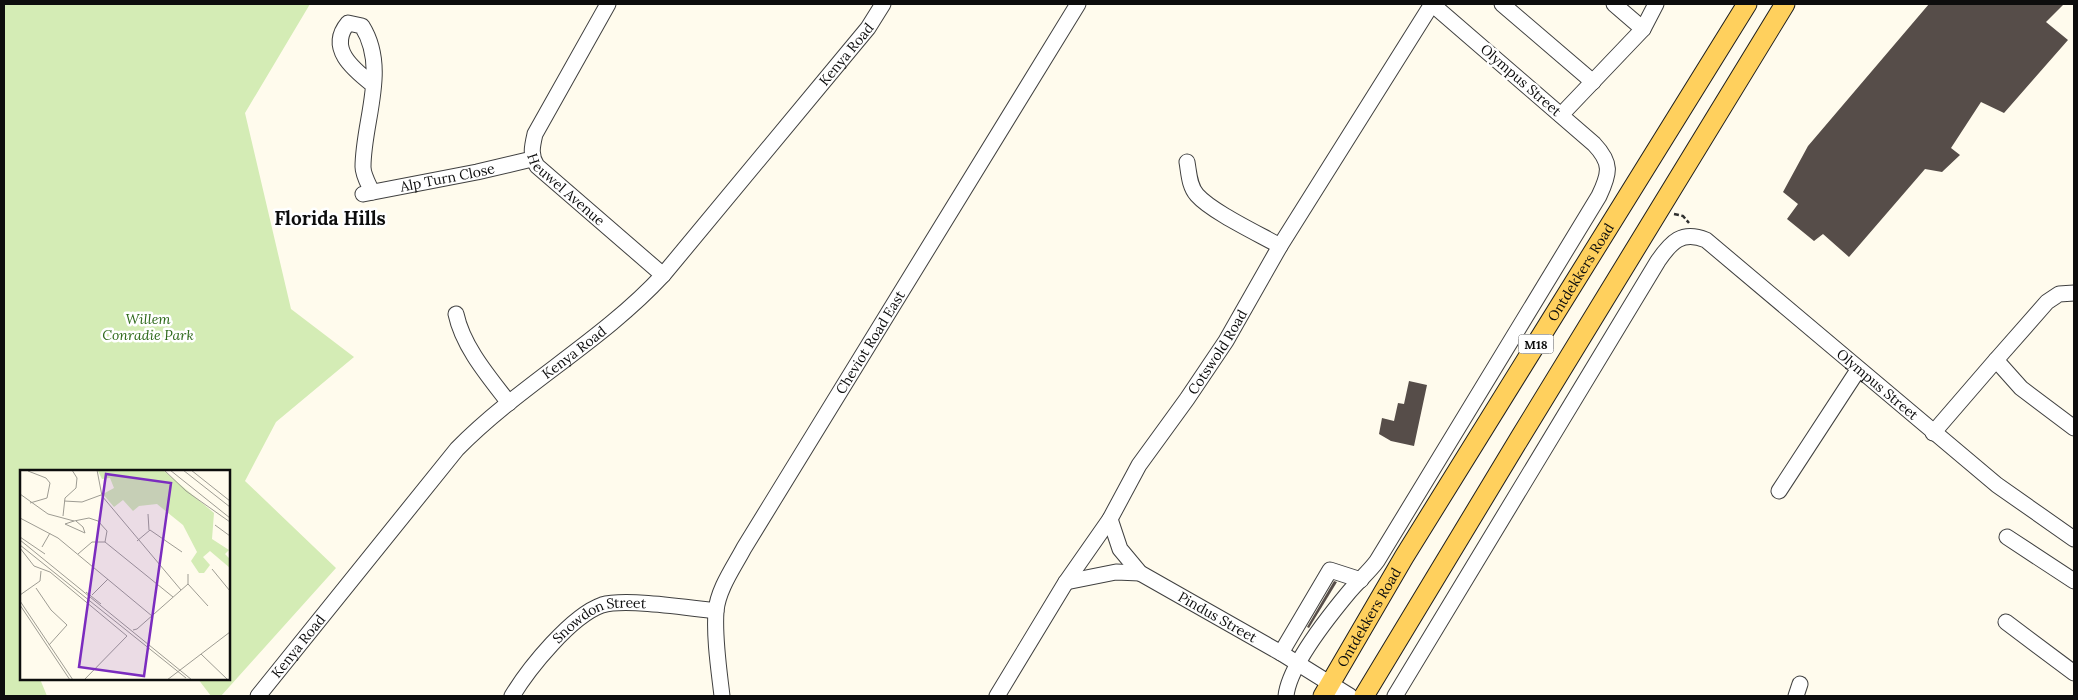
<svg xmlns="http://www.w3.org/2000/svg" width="2078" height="700" viewBox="0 0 2078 700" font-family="Lora,serif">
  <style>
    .green { fill: #d4ecb5 }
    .building { fill: #564d49 }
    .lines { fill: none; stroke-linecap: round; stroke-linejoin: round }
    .minor-casing { stroke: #404040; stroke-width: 17 }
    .major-casing { stroke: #1e1e1e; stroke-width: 21 }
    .path { stroke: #2f2f2f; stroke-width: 2.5; stroke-dasharray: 5 2.5; stroke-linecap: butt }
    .minor { stroke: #fff; stroke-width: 15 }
    .major { stroke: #ffd05d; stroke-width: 19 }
    .labels { text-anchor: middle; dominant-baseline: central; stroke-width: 5; stroke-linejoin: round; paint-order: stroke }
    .shield { fill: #fff; stroke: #565656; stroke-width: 1 }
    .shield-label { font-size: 12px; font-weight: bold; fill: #0d0d0d }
    .street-label { font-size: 14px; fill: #0d0d0d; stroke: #fff }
    .park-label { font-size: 14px; font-style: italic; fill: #2e691a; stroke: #fff }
    .district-label { font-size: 19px; font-weight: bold; fill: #0d0d0d; stroke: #fff }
    .inset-road { fill: none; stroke: #9e9c93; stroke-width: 1 }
    .view { fill: #7b2cbf; fill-opacity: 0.15; stroke: #7b2cbf; stroke-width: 2.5 }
    .inset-edge { fill: none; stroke: #0d0d0d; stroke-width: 2.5 }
  </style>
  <rect width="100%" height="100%" fill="#fffbed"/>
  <polygon class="green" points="4,4 310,4 245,113 291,309 354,357 276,422 245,481 336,568 221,696 211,696 198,679 229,679 229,471 21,471 21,679 40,679 47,696 4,696"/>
  <g class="building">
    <polygon points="1929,4 2064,4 2046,22 2068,40 2004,113 1981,102 1951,148 1960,155 1942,172 1925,169 1849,257 1823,234 1814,241 1787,219 1798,204 1783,192 1808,146"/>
    <polygon points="1409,381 1427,385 1414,446 1391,441 1379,434 1382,418 1394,421 1398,403 1404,404"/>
    <polygon points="1334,581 1337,582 1309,628 1307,627"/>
  </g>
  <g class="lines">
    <g class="minor-casing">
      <g id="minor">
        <path id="s1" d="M608,4L535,134C532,147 530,155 537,166L663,275"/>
        <polyline points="1502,4 1593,82"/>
        <polyline points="1614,4 1643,29"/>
        <polyline points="1561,115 1643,29 1656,4"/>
        <path d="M1187,162C1189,173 1189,186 1197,195C1212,212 1259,234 1280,246"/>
        <path d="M372,192C369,185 363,175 363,167C363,121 389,69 362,26L348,23C327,48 353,69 372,84"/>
        <path id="s2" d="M363,194L477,172L532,159"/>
        <polyline points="2074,293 2059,294 2047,302 1996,360 2021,388 2074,428"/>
        <path d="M456,314C463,347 489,377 509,403"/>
        <polyline points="1933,433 1996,360"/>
        <polyline points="1779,491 1858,370"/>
        <path id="s3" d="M1110,519L1120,549L1140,573L1281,653L1350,696"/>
        <polyline points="2007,537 2074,581"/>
        <polyline points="1066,582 1116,572 1140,573"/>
        <polyline points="2006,622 2074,673"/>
        <polyline points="1281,653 1330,570 1361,580"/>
        <path id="s4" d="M258,696L457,449C520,385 602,341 663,275L868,28L883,4"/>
        <path id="s5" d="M512,696C529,668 571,616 602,605C625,598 690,608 716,611"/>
        <path id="s6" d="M722,696C719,670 714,638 716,611C718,589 734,567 744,548L1078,4"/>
        <path id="s7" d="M997,696L1066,582L1110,519L1139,465L1187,399L1226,341L1280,246L1432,4"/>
        <path d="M1286,696C1289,666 1329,616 1349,592C1358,581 1369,572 1377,561L1599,196C1610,173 1612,163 1594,144L1432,4"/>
        <path id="s8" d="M1395,696L1658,261C1671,242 1682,230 1706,240L1997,485L2074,539"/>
        <polyline points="1796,696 1800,684"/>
      </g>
    </g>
    <g class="major-casing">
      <g id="major">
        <path id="s9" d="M1323,696L1404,557L1747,4"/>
        <polyline points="1364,696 1521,436 1785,4"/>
      </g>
    </g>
    <polyline class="path" points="1674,214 1683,216 1689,223"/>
    <use href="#minor" class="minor"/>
    <use href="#major" class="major"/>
  </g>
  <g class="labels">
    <rect class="shield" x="1518.5" y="334.5" width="35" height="19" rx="4"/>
    <g class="shield-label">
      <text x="1536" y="344">M18</text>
    </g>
    <g class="street-label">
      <text stroke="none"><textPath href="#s4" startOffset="874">Kenya Road</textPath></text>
      <text transform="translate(1521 80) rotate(41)">Olympus Street</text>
      <text stroke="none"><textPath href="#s2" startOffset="86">Alp Turn Close</textPath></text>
      <text stroke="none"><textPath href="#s1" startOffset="219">Heuwel Avenue</textPath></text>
      <text stroke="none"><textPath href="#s9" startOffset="496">Ontdekkers Road</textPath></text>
      <text stroke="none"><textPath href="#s6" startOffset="396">Cheviot Road East</textPath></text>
      <text stroke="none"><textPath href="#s7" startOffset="409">Cotswold Road</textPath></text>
      <text stroke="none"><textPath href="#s4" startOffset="469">Kenya Road</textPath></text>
      <text stroke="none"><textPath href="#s8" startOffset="791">Olympus Street</textPath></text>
      <text stroke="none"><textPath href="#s3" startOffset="152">Pindus Street</textPath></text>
      <text stroke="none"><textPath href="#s9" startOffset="91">Ontdekkers Road</textPath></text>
      <text stroke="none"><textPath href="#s5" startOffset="122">Snowdon Street</textPath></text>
      <text stroke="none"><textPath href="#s4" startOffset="64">Kenya Road</textPath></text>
    </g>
    <g class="park-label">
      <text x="148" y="319">Willem<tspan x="148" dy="16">Conradie Park</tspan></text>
    </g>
    <g class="district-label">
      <text x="330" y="218">Florida Hills</text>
    </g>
  </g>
  <g transform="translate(20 470)">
    <rect width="210" height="210" fill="#fffbed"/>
    <path d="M143,0L194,43L192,69L209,80L205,84L210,89V98L190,81L183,87L190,95L184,103H179L171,91L177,82L163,55L137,34L119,36L113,41L103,30L94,37L83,24L94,18L90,8L82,9L78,1Z" fill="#d4ecb5"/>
    <path class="inset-road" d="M77,0L82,26L161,120M144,0L166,21L210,52M150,0L210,48M163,0L210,37M171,0L210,31M8,1L26,8L30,13L27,28L10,33M0,24L28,44L54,51L69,48L78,51L87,61L85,72M44,31L62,32L81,25M128,44L129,60M43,46L45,28L56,18L57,8L52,0M0,48L38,68L132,146M54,51L45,54L65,63L63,57L56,51M195,55L210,66M0,67L25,84M0,70L172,210M117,71L130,60L162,82M0,75L166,208M22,77L30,63M0,78L14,96L30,102L107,166L64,210M58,84L72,72H85L153,127M192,99L210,121M168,114L188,136M16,118L31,140L47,155L29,175M66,122L81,134M0,125L20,111L21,101M72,125L88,109M0,131L53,210M0,135L50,210M113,160L117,159L168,114V104M181,184L208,210M147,210L210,162"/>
    <path class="view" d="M86,4L151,13L124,206L59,197Z"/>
    <rect width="210" height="210" class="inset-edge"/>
  </g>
  <rect width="2078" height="700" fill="none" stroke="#0d0d0d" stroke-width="10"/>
</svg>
